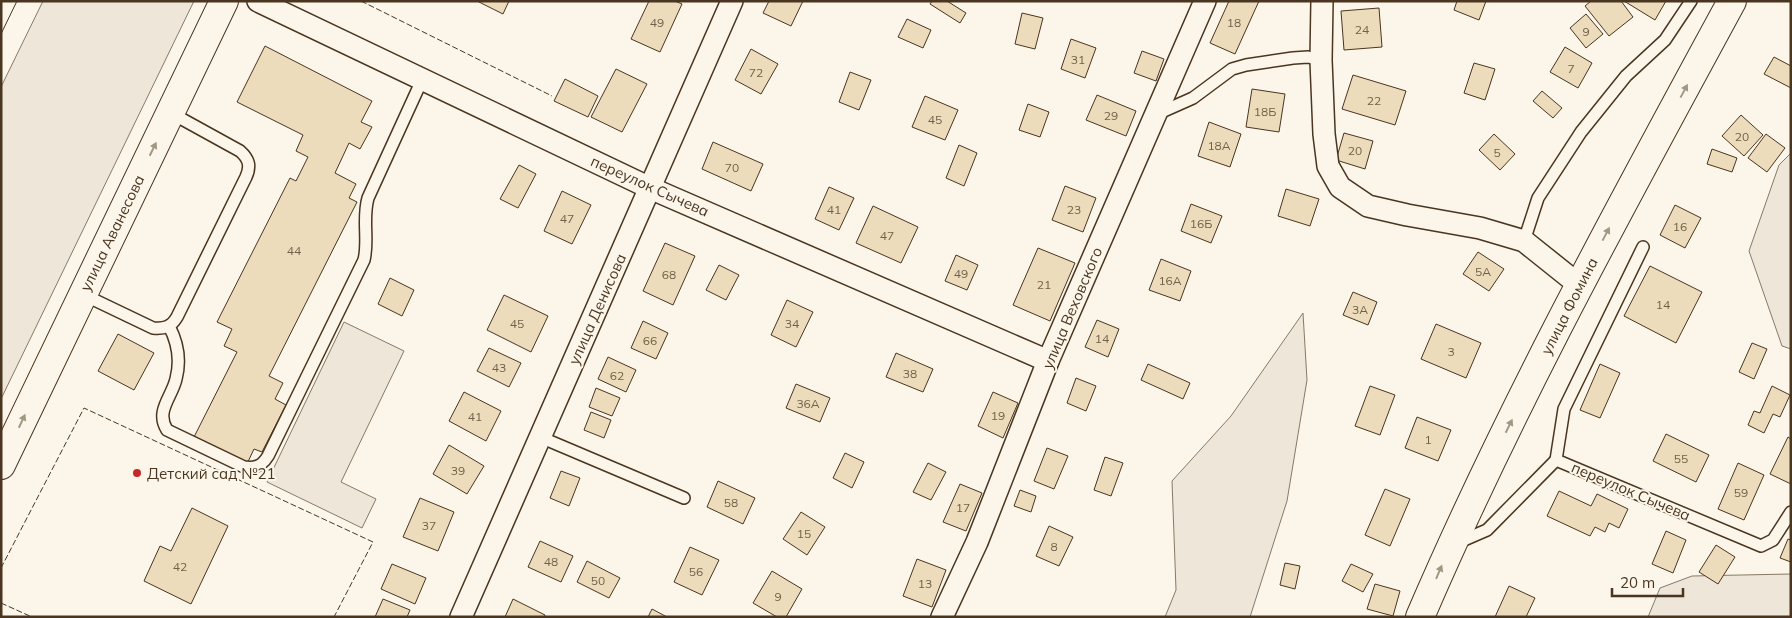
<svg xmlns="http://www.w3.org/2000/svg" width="1792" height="618" viewBox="0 0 1792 618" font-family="Mulish,sans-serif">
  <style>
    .green { fill: #ede6d9; stroke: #887966 }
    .building { fill: #ecdcbc; stroke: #4a3520 }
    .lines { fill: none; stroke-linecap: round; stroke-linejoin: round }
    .lane-casing { stroke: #4a3520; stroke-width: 14 }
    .street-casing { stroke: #4a3520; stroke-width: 24 }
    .secondary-casing { stroke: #4a3520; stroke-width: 30 }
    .highway-casing { stroke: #4a3520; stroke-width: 30 }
    .lane { stroke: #fbf6e9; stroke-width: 11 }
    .street { stroke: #fbf6e9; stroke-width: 21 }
    .secondary { stroke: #fbf6e9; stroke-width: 28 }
    .highway { stroke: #fbf6e9; stroke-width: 28 }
    .tram { stroke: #4a3520; stroke-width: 1 }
    .fence { stroke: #4a3520; stroke-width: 1; stroke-dasharray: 6 2.5; stroke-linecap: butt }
    .oneway { fill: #a29684 }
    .poi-dot { fill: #c62828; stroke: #fbf6e9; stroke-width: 2 }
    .labels { text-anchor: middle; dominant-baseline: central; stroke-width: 4; stroke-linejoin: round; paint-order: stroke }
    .number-label { font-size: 12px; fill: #725f47 }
    .street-label { font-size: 15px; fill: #4a3520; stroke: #fbf6e9 }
    .poi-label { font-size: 15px; fill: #4a3520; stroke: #fbf6e9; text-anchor: start }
  </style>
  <rect width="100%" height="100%" fill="#fbf6e9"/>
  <g class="green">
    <polygon points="43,1 194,1 1,399 1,87"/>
    <polygon points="1791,153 1791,349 1782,346 1749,251 1779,165"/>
    <polygon points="1303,313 1307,380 1287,501 1250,617 1165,617 1176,590 1172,481 1231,416"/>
    <polygon points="344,322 404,351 341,482 376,499 362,528 267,482"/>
    <polygon points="1791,574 1791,617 1648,617 1660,588 1692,576"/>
  </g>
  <g class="building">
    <polygon points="477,1 509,1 503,14"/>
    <polygon points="649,1 675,1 682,4 660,52 631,39"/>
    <polygon points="769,1 803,1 791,26 763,13"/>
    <polygon points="932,1 947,1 966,13 960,23 930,4"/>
    <polygon points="1229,1 1259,1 1235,54 1210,43"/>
    <polygon points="1457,1 1486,1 1479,20 1454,10"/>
    <polygon points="1591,1 1621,1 1633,17 1609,36 1585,6"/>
    <polygon points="1624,1 1666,1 1655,20"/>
    <polygon points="1379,8 1382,47 1344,50 1341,11"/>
    <polygon points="1022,13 1043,18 1035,49 1015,44"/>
    <polygon points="1586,14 1603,34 1586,48 1570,28"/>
    <polygon points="907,19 931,30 923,48 898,37"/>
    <polygon points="1071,39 1096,48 1085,78 1061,69"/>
    <polygon points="265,46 372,101 361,122 372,127 360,149 349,143 335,173 356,184 349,198 357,202 269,376 283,383 275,399 286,405 262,452 254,449 246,466 193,439 237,352 224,346 232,329 217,322 290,178 296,181 308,157 296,151 303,135 237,102"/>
    <polygon points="1565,47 1592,63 1578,88 1550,72"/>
    <polygon points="751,49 778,64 761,94 735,80"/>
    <polygon points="1142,51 1164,59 1156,81 1134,73"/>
    <polygon points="1774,57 1791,66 1791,88 1764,74"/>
    <polygon points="1474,63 1495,69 1485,100 1464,93"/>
    <polygon points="616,69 647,84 622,132 591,117"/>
    <polygon points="850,72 871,80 859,110 839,102"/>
    <polygon points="1353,75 1406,91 1395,125 1342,109"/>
    <polygon points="565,79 598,96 588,117 554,101"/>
    <polygon points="1252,89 1285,94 1279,132 1246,127"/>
    <polygon points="1542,91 1562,108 1553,118 1533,101"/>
    <polygon points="1097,95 1136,111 1126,136 1086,120"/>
    <polygon points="925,96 958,110 945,140 912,127"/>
    <polygon points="1028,104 1049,112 1040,137 1019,130"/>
    <polygon points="1741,115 1763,135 1744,156 1722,136"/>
    <polygon points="1209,122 1241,134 1230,167 1198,156"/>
    <polygon points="1344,133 1373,141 1365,169 1336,160"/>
    <polygon points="1494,134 1515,154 1500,170 1479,150"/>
    <polygon points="1766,134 1785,148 1767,172 1748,158"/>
    <polygon points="713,142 763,164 751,191 702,169"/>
    <polygon points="959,145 977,153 964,186 946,178"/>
    <polygon points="1712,149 1737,158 1732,172 1707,164"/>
    <polygon points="519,165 536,174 518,208 500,199"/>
    <polygon points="1065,186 1096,198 1083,232 1052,220"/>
    <polygon points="829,187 854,198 839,230 815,219"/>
    <polygon points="1286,189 1319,199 1310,226 1278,216"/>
    <polygon points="562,191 591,205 572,244 544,231"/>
    <polygon points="1191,204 1222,216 1211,243 1181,231"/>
    <polygon points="1675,205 1701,218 1685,248 1660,235"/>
    <polygon points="873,206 918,227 901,263 856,243"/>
    <polygon points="665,243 695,256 673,305 643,291"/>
    <polygon points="1038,248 1075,263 1050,321 1013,305"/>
    <polygon points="1478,252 1504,269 1489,291 1463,274"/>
    <polygon points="956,255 978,265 967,290 945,281"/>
    <polygon points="1161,259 1191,271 1180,301 1149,290"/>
    <polygon points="719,265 739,275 726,300 706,290"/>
    <polygon points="1650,266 1702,292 1676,343 1624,316"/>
    <polygon points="390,278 414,290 402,316 378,304"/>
    <polygon points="1353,292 1377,302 1368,325 1343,315"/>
    <polygon points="504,295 548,316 531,352 487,330"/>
    <polygon points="787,300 813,312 796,347 771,335"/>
    <polygon points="1097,320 1119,329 1108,357 1085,347"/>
    <polygon points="643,321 668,333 656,359 631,348"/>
    <polygon points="1436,324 1481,343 1466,378 1421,359"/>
    <polygon points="118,334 154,353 134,390 98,371"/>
    <polygon points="1752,343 1767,349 1754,379 1739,372"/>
    <polygon points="489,348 521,363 509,387 477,371"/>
    <polygon points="896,353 933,369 923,392 886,377"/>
    <polygon points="608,357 636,370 626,392 598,379"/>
    <polygon points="1148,364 1190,383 1183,399 1141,380"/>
    <polygon points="1600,364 1620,373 1600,418 1580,410"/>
    <polygon points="1076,378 1096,386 1086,411 1067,403"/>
    <polygon points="796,384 830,398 820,422 786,408"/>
    <polygon points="1370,386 1395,395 1380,435 1355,426"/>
    <polygon points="1772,386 1790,395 1780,417 1773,414 1764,433 1748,425 1754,411 1760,413"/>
    <polygon points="596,388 620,398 612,416 589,407"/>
    <polygon points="464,392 501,411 486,441 449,421"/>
    <polygon points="993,392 1018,403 1003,438 978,426"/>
    <polygon points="591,412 611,420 604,438 584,430"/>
    <polygon points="1417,417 1451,430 1438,461 1405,448"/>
    <polygon points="1666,434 1709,455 1696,482 1653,461"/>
    <polygon points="1788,437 1791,439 1791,484 1770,474"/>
    <polygon points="449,445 484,466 467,494 433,474"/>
    <polygon points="1047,448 1068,456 1054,489 1034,481"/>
    <polygon points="845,453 864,462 852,488 833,478"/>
    <polygon points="1105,457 1123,463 1111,496 1094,490"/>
    <polygon points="928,463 946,472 931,500 913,492"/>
    <polygon points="1738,463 1764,475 1744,520 1718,509"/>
    <polygon points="561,471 580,478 569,506 550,498"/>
    <polygon points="718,481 755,498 743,524 707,507"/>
    <polygon points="960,484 982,493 966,531 943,522"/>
    <polygon points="1385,489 1410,499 1390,546 1365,535"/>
    <polygon points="1020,490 1036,496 1031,512 1014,506"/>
    <polygon points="1559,491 1591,506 1597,494 1628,509 1619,528 1609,523 1605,532 1595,527 1590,536 1547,516"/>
    <polygon points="420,498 454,512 438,551 403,537"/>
    <polygon points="192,508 228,526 191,604 144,581 160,546 171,551"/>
    <polygon points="801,512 825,527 807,555 783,539"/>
    <polygon points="1049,526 1073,537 1059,566 1036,556"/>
    <polygon points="1666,531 1686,540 1673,573 1652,564"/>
    <polygon points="1788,539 1791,540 1791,562 1780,558"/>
    <polygon points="540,541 573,556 561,582 528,567"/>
    <polygon points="1716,545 1735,557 1718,584 1699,572"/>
    <polygon points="690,547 719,560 702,595 674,582"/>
    <polygon points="917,559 946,570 932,607 903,596"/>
    <polygon points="587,561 620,578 609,598 577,582"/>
    <polygon points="1285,563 1300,566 1295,589 1280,585"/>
    <polygon points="392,564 426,578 415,604 381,589"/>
    <polygon points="1351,564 1373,574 1363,592 1342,581"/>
    <polygon points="772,571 802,589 786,617 777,617 753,603"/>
    <polygon points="1375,584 1400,591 1393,616 1367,609"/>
    <polygon points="1509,586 1535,598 1526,617 1495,617"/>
    <polygon points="383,599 410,610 407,617 375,617"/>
    <polygon points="513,599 545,615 544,617 505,617"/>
    <polygon points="652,609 667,617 648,617"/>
  </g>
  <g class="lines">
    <g class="lane-casing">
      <g id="lane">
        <polyline points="1157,114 1193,98 1232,69 1246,65 1293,58 1308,57 1321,60"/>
        <polyline points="1524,241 1538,198 1581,132 1626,76 1665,40 1691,1"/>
        <path d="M82,294L153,328C165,329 171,327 177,317L246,177C251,166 249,159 240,151L171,113"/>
        <path d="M169,326C178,343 181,360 176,379C172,397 155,411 167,430L244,467C255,469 262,466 268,456L364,260C369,240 362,219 368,198L422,80"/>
        <polyline points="540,437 684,498"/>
        <polyline points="1556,460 1564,409 1643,247"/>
        <polyline points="1457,543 1487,530 1556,460 1761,546 1773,540 1791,512"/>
      </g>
    </g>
    <g class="street-casing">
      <g id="street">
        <polyline points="258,1 650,188 1048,361"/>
        <polyline points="1322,1 1321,60 1324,134 1328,166 1340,187 1368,206 1407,215 1480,228 1524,241 1579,285"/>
        <polyline points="461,617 732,1"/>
        <polyline points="942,617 977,542 1048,361 1205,1"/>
      </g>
    </g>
    <g class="secondary-casing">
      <path id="secondary" d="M1420,617C1511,405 1622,204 1732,1"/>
    </g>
    <g class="highway-casing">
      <polyline id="highway" points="1,465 224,1"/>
    </g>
    <use href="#lane" class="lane"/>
    <use href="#street" class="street"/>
    <use href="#secondary" class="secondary"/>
    <use href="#highway" class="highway"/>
    <g class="tram">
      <polyline points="1,2 1,1"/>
      <polyline points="1,34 17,1"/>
    </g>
    <g class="fence">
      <polyline points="361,1 552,96"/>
      <polyline points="1,568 84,408 373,542 334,617"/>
      <polyline points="1,603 32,617"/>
    </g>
  </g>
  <defs><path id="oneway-solid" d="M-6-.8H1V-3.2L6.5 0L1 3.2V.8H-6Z" transform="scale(1.25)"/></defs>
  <g class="oneway">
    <use href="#oneway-solid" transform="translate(1684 91) rotate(-62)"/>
    <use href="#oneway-solid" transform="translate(153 149) rotate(-64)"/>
    <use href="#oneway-solid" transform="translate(1606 234) rotate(-62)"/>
    <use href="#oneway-solid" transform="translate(22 421) rotate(-65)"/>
    <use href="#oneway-solid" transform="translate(1509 426) rotate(-64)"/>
    <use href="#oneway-solid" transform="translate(1439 572) rotate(-67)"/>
  </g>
  <circle class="poi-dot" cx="137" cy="473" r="5"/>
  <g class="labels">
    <g class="number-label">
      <text x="657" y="22">49</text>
      <text x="1234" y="22">18</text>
      <text x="1362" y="29">24</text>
      <text x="1586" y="31">9</text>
      <text x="1078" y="59">31</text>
      <text x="1571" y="68">7</text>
      <text x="756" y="72">72</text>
      <text x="1374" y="100">22</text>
      <text x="1265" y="111">18Б</text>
      <text x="1111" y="115">29</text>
      <text x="935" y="119">45</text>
      <text x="1742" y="136">20</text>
      <text x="1219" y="145">18А</text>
      <text x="1355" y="150">20</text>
      <text x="1497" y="152">5</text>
      <text x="732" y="167">70</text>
      <text x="834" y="209">41</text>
      <text x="1074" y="209">23</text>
      <text x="567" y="218">47</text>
      <text x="1201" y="223">16Б</text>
      <text x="1680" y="226">16</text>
      <text x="887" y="235">47</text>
      <text x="294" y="250">44</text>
      <text x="1483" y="271">5А</text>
      <text x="961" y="273">49</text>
      <text x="669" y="274">68</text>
      <text x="1170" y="280">16А</text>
      <text x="1044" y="284">21</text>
      <text x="1663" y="304">14</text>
      <text x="1360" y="309">3А</text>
      <text x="517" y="323">45</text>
      <text x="792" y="323">34</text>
      <text x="1102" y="338">14</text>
      <text x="650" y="340">66</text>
      <text x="1451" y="351">3</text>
      <text x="499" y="367">43</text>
      <text x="910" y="373">38</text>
      <text x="617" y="375">62</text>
      <text x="808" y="403">36А</text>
      <text x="998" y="415">19</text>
      <text x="475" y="416">41</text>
      <text x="1428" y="439">1</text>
      <text x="1681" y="458">55</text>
      <text x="458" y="470">39</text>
      <text x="1741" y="492">59</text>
      <text x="731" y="502">58</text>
      <text x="963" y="507">17</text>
      <text x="429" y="525">37</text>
      <text x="804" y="533">15</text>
      <text x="1054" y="546">8</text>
      <text x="551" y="561">48</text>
      <text x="180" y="566">42</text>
      <text x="696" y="571">56</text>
      <text x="598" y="580">50</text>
      <text x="925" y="583">13</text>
      <text x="778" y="596">9</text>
    </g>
    <g class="street-label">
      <text transform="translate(650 186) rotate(24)">переулок Сычева</text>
      <text transform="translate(112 233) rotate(-64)">улица Аванесова</text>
      <text transform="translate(1569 306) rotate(-63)">улица Фомина</text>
      <text transform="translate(1072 308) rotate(-67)">улица Веховского</text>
      <text transform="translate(597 309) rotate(-66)">улица Денисова</text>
      <text transform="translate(1631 491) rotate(23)">переулок Сычева</text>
    </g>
    <g class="poi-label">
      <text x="147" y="473">Детский сад №21</text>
    </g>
  </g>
  <rect width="1792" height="618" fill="none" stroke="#4a3520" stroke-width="5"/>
  <path d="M1612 588v8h71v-8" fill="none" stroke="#4a3520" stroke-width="2.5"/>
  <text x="1620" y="588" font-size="15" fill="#4a3520" stroke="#fbf6e9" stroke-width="4" paint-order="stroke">20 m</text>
</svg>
